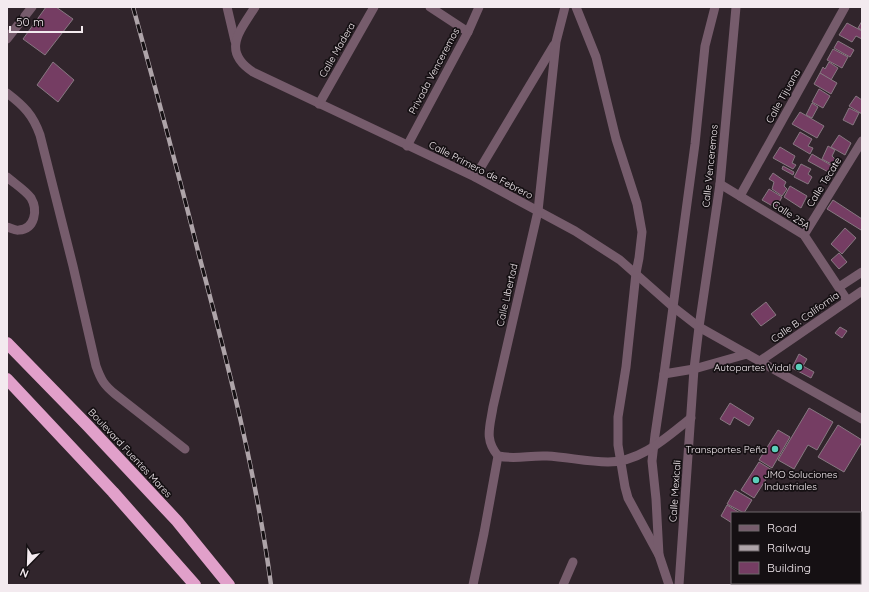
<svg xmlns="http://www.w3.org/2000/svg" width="869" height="592" viewBox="0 0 869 592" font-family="Quicksand,sans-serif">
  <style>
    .building { fill: #753d63; stroke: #877881 }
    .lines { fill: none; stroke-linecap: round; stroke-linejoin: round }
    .minor { stroke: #765c6c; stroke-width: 9 }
    .highway { stroke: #e1a0ca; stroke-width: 12 }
    .rail-casing { stroke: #aea4a9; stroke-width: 4.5 }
    .rail { stroke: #151013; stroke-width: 3; stroke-dasharray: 9; stroke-linecap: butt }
    .poi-dot { fill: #5bcebb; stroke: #151013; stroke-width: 1.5 }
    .labels { text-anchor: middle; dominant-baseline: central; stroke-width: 3.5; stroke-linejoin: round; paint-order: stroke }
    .street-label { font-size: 10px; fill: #f3eaef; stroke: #151013 }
    .poi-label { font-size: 10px; fill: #f3eaef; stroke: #151013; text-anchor: end }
  </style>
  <rect width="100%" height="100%" fill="#31252c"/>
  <g class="building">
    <polygon points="46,7 56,7 73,19 45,55 23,39"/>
    <polygon points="862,21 862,30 858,28"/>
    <polygon points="847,23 862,31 862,39 856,36 852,42 839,35"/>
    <polygon points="838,41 854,50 850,57 834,48"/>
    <polygon points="833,49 848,57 842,68 827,60"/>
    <polygon points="53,62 74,80 58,102 37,85"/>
    <polygon points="829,62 838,68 831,80 820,73 823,67 825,69"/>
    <polygon points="820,73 837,83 831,94 814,84"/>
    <polygon points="819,89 830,96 823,108 812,102"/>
    <polygon points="856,96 862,100 862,114 849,106"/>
    <polygon points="812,103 818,107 812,118 806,115"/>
    <polygon points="849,108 859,113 853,125 843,120"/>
    <polygon points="800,112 824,126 817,138 792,124"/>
    <polygon points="800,132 812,139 808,146 813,148 810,154 793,144"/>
    <polygon points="839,135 851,143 845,155 831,147"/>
    <polygon points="828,146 835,150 832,156 837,161 835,166 822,159"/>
    <polygon points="780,147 795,156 792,163 796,165 793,169 773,158"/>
    <polygon points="812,154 834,167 830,173 808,161"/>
    <polygon points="801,164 811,169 808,174 812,177 808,184 794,177"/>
    <polygon points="783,166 794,172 793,175 782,169"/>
    <polygon points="773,173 786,182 784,186 787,189 782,196 772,189 774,182 769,179"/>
    <polygon points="790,186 807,196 801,208 784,197"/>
    <polygon points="769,189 782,197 776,208 762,200"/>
    <polygon points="833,200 862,219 862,228 861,230 827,209"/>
    <polygon points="845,228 856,238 842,254 831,244"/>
    <polygon points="839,253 847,262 839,269 831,260"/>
    <polygon points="766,302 776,315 761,326 751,314"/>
    <polygon points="840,327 847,331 842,338 835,333"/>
    <polygon points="799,354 807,359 803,366 814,372 811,378 792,368"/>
    <polygon points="730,403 754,418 749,426 734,417 730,425 720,419"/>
    <polygon points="809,408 833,422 817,450 808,445 794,469 778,460"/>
    <polygon points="838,425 862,440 862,442 844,472 818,457"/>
    <polygon points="778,430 790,437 772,468 759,460"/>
    <polygon points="759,462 772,470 754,498 741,490"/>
    <polygon points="735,490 752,500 744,513 727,504"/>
    <polygon points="727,505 740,513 732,513 732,523 721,516"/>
  </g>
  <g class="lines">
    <g class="minor">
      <polyline points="227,7 235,41"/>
      <path d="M255,7C240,31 221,51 253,72L475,177L575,231L620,260L672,306L699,327L862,419"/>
      <polyline points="430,7 468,32"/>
      <polyline points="576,7 596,57 616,139 637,204 642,232 639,258 636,273 626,367 618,417 618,445 625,487 628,498 659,555"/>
      <polyline points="715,7 705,46 695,144 664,374 694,369 747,354"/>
      <polyline points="7,39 32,7"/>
      <path d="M7,93C24,106 33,115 40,135L73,266L96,366C101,380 104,385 115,394L185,449"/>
      <polyline points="319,104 374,7"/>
      <polyline points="407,146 468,32 479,7"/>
      <path d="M7,177C15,184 25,190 31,198C38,210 35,229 19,230C15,231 11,228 7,227"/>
      <polyline points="475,177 554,45"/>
      <polyline points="720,184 804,235 847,300"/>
      <polyline points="740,196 845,7"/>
      <polyline points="804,235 862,141"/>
      <polyline points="839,287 862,272"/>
      <polyline points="760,361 862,291"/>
      <polyline points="664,374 655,435 652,461 656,499 659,555 669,585"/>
      <path d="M498,456C516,460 529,455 547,456C567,457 588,462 608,462C641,462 667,437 691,418"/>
      <path d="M473,585L484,533L498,456C484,439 490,427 493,407L538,211L556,42L565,7"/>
      <polyline points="563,585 573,562"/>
      <polyline points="679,585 694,369 699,327 720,184 736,7"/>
    </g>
    <g class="highway">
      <polyline points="7,343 88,426 177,521 229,585"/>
      <polyline points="7,379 113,492 195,585"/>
    </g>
    <g class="rail-casing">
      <path id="rail" d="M133,7C156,90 178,172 199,255C228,364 256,473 271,585"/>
    </g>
    <use href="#rail" class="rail"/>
  </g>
  <g class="poi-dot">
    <circle cx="799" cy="367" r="4"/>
    <circle cx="775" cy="449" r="4"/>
    <circle cx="756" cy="480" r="4"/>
  </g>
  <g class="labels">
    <g class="street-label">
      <text transform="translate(337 50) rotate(-60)">Calle Madera</text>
      <text transform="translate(434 71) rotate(-62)">Privada Venceremos</text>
      <text transform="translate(783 96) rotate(-61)">Calle Tijuana</text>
      <text transform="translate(710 166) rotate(-84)">Calle Venceremos</text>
      <text transform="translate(481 170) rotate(27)">Calle Primero de Febrero</text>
      <text transform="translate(824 182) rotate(-58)">Calle Tecate</text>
      <text transform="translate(791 215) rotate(34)">Calle 25A</text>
      <text transform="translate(507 295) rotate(-77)">Calle Libertad</text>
      <text transform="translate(805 317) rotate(-35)">Calle B. California</text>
      <text transform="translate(130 453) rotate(47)">Boulevard Fuentes Mares</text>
      <text transform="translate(675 491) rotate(-86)">Calle Mexicali</text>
    </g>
    <g class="poi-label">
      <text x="791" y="367">Autopartes Vidal</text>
      <text x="767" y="449">Transportes Peña</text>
      <text x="764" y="474" text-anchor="start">JMO Soluciones<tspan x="764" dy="12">Industriales</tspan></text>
    </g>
  </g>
  <rect width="869" height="592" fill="none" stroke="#f3eaef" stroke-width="16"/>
  <rect x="731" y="512" width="130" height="72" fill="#151013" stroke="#6e676b"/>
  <rect x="739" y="525" width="20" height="6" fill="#765c6c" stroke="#6e676b"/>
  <text x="767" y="532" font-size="12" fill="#f3eaef">Road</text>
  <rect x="739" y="545" width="20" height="6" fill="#aea4a9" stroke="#6e676b"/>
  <text x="767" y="552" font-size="12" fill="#f3eaef">Railway</text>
  <rect x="739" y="562" width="20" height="12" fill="#753d63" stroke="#6e676b"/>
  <text x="767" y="572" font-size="12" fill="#f3eaef">Building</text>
  <g transform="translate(28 564) rotate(203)" stroke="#151013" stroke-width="3" paint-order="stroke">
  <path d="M0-3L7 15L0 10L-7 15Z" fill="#f3eaef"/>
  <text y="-6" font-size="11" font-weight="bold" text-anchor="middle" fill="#f3eaef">N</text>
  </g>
  <path d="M10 26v6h72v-6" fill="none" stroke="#f3eaef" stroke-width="2"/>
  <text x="16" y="26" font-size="12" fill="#f3eaef" stroke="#151013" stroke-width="3" paint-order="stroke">50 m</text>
</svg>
